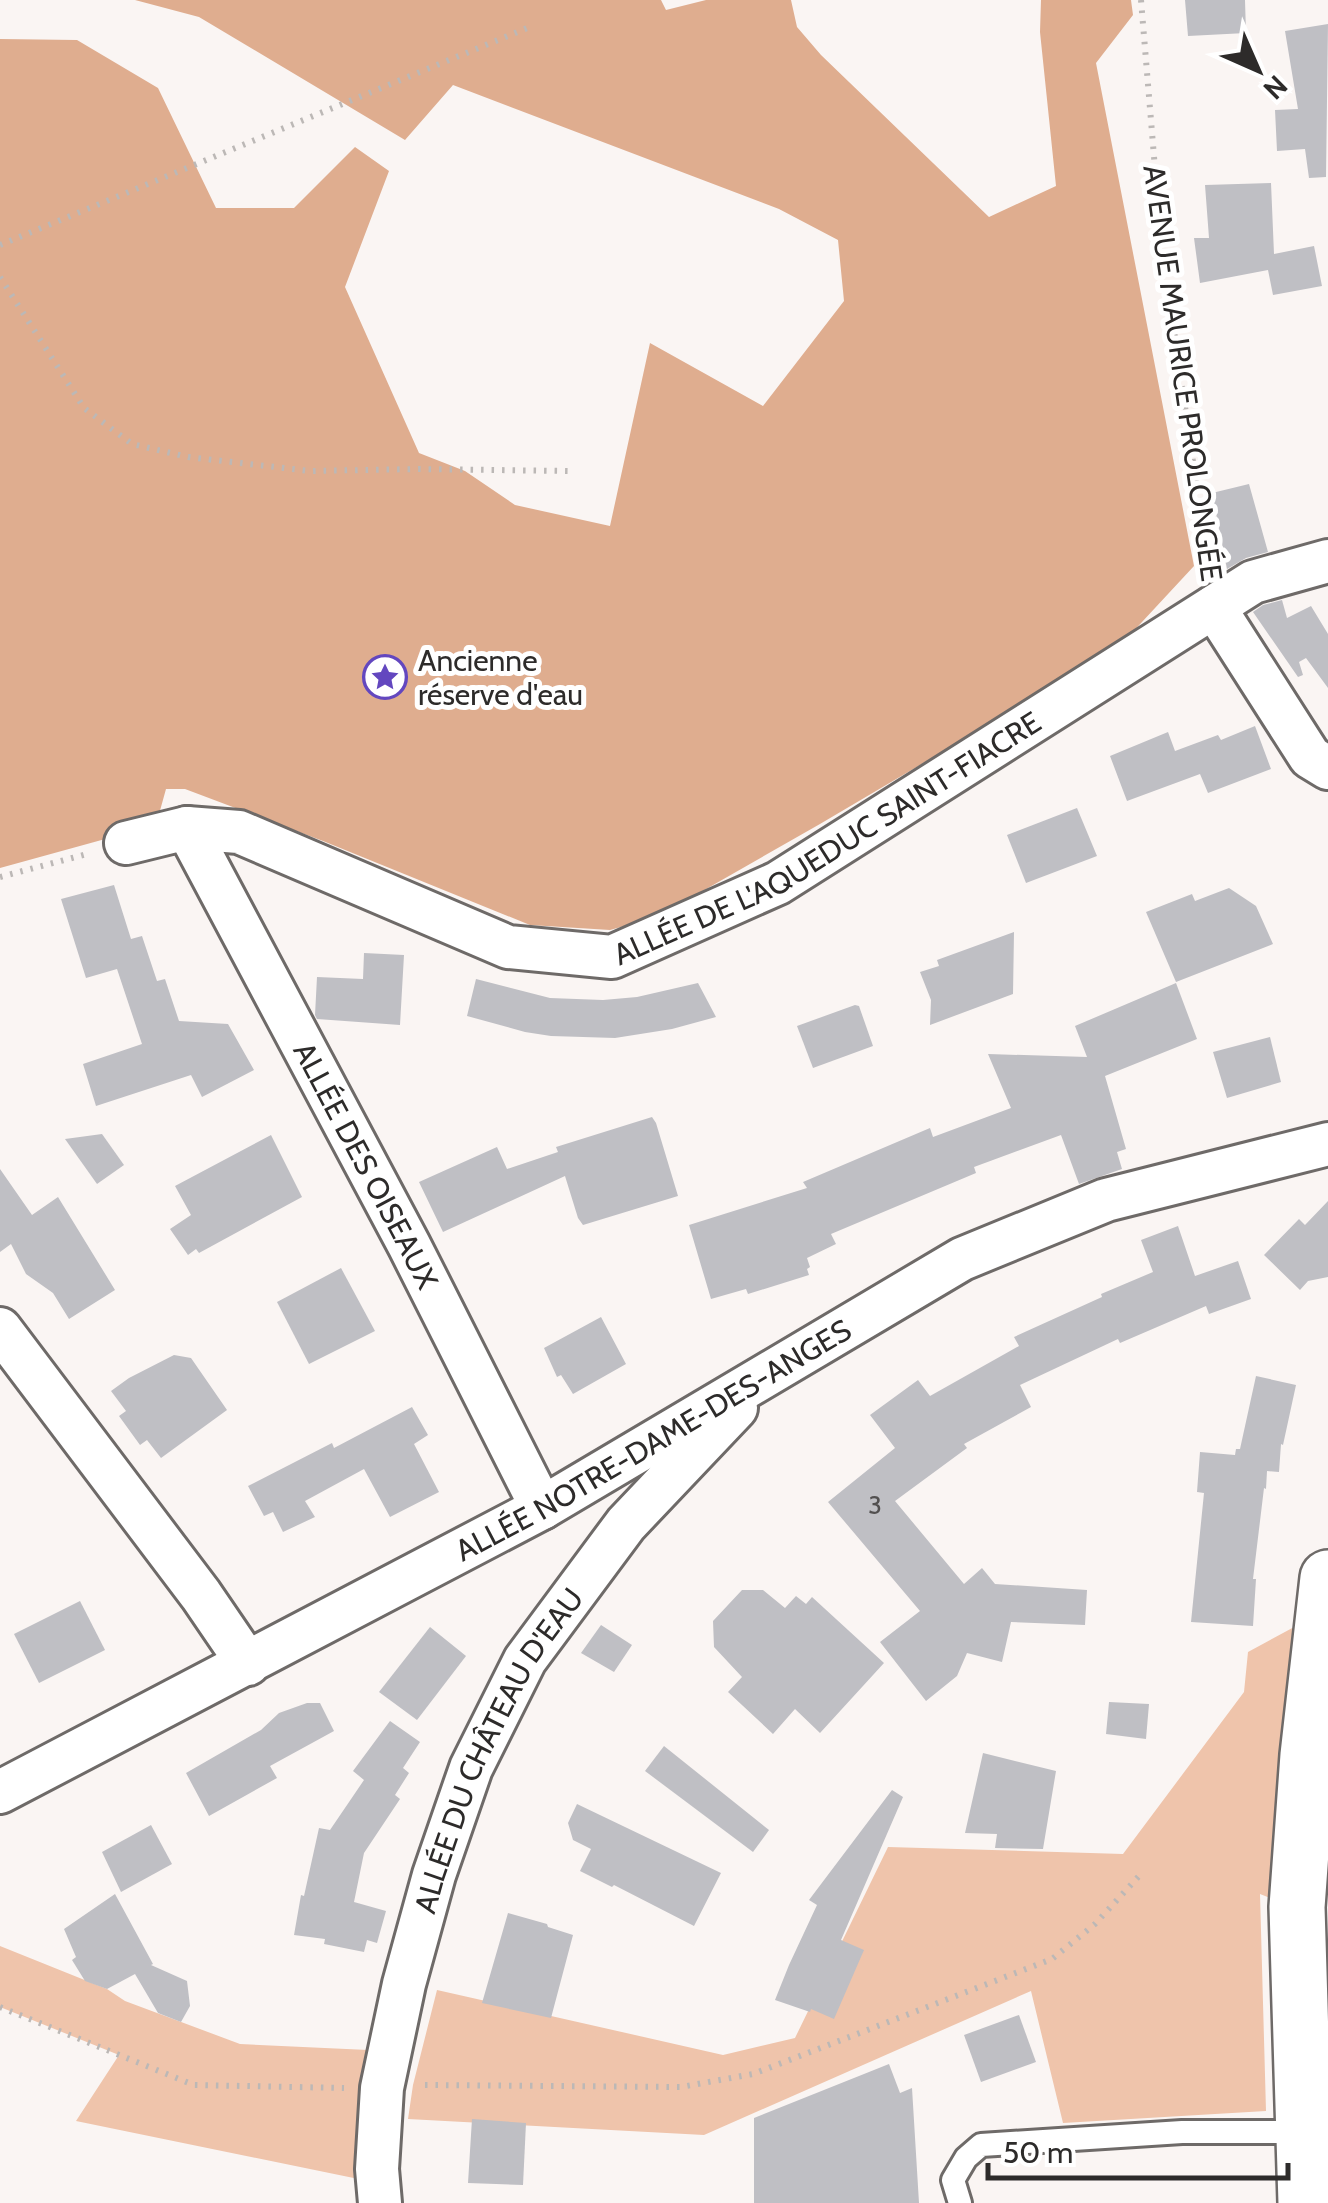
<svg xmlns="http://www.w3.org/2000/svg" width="1328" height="2203" viewBox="0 0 1328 2203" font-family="Cabin,sans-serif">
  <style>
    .green { fill: #efc4ab }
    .forest { fill: #dfad8f }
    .building { fill: #bfbfc4 }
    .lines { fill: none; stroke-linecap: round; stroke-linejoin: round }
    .service-casing { stroke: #6e6a68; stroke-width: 28 }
    .minor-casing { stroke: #6e6a68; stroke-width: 48 }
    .tertiary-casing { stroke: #6e6a68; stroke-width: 60 }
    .path { stroke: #bcb8b6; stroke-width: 6; stroke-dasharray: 2.5 8; stroke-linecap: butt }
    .service { stroke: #fff; stroke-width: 22 }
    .minor { stroke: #fff; stroke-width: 42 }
    .tertiary { stroke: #fff; stroke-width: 55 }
    .labels { text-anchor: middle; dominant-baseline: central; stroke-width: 10; stroke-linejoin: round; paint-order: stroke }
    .number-label { font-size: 25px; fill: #525050 }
    .street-label { font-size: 30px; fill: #2d2b2a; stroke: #fff }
    .poi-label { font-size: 30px; fill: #2d2b2a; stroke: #fff; text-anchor: start }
  </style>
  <rect width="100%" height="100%" fill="#faf5f3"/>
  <g class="green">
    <polygon points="1322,1612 1298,1909 1260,1894 1266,2111 1063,2123 1031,1991 704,2135 408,2119 413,2085 437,1990 723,2055 795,2038 888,1847 1123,1854 1244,1692 1248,1652"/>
    <polygon points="0,1946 107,1989 125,2001 240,2044 390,2051 378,2183 76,2121 119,2055 0,2007"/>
  </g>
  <polygon class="forest" points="135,0 661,0 666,10 706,0 791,0 797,27 821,55 989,217 1056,186 1040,32 1041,0 1131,0 1133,15 1096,63 1194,566 1129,636 1020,706 820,824 657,917 610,930 530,925 323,841 185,789 166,789 156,825 0,868 0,39 77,40 158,88 216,208 294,208 355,147 389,171 345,287 419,453 465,471 515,505 610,526 650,343 763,406 844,301 838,240 779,209 453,85 405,140 199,17"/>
  <g class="building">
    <polygon points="1185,0 1245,0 1246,33 1188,36"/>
    <polygon points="1328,24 1326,177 1309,178 1305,149 1277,151 1275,110 1298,109 1285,31"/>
    <polygon points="1271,183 1274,254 1314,246 1322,286 1273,295 1268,270 1200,283 1194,238 1209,238 1205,185"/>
    <polygon points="1249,484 1268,552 1246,558 1227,569 1212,493"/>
    <polygon points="1282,600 1287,618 1311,606 1328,634 1328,688 1306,658 1299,662 1303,675 1298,677 1253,612 1263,605"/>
    <polygon points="1255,726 1271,769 1208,793 1200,774 1127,801 1110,756 1168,732 1175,751 1218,735 1221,740"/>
    <polygon points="1077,808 1097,856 1026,883 1007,835"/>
    <polygon points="114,885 131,939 142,936 157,981 165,979 179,1021 228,1024 254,1070 202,1097 191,1075 96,1106 83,1064 142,1044 117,969 86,978 61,899"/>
    <polygon points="1229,888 1256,906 1273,944 1176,982 1146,912 1192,894 1195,901"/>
    <polygon points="1014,932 1013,994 930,1025 931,1000 920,972 939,966 937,960"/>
    <polygon points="364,953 404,955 400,1025 317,1019 315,1015 317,977 363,979"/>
    <polygon points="476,979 550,998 603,1000 637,997 698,983 716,1017 672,1029 615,1038 551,1036 525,1032 467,1016"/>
    <polygon points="1176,983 1197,1039 1105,1076 1126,1149 1117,1152 1122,1169 1079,1184 1061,1135 974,1167 976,1173 831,1234 836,1244 807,1258 810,1267 807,1269 809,1275 748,1294 746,1289 711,1299 689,1225 807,1188 803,1182 930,1128 933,1137 1011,1108 988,1054 1087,1057 1075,1026"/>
    <polygon points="855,1005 859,1006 873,1046 813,1068 797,1026"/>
    <polygon points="1270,1037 1281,1082 1227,1098 1213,1052"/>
    <polygon points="652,1117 656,1123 678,1196 583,1225 578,1218 565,1176 443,1232 419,1182 497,1147 507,1169 558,1152 556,1147"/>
    <polygon points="102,1134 124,1165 97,1184 65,1139"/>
    <polygon points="271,1135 302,1197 199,1253 196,1249 188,1255 170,1229 191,1215 175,1186"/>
    <polygon points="0,1169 32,1215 58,1197 115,1290 69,1319 53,1293 26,1274 11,1244 0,1252"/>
    <polygon points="1328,1201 1328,1277 1308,1281 1300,1290 1264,1255 1299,1219 1305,1225"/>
    <polygon points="1178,1226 1195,1276 1238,1261 1251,1299 1209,1314 1206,1306 1120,1343 1118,1339 1020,1385 1031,1407 964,1444 967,1448 895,1501 964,1584 982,1568 995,1584 1087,1590 1085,1625 1011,1622 1002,1662 967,1653 957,1676 926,1701 880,1642 920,1611 828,1502 895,1448 870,1415 918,1380 930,1396 1019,1346 1014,1337 1102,1297 1101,1294 1153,1272 1141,1240"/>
    <polygon points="341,1268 375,1331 309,1364 277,1302"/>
    <polygon points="601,1317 626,1364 573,1394 561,1375 557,1377 544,1348"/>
    <polygon points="174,1355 191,1358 227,1410 161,1458 147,1440 140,1445 119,1416 126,1411 111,1391 129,1378"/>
    <polygon points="1256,1376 1296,1385 1283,1445 1281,1444 1279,1472 1267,1471 1266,1489 1264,1488 1253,1579 1256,1579 1253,1626 1191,1622 1204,1493 1197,1492 1200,1452 1235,1455 1236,1449 1240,1449"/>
    <polygon points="412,1407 428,1435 414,1444 439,1492 390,1517 364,1469 305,1501 315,1517 283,1532 273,1512 264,1516 248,1486 332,1443 334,1448"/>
    <polygon points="742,1590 763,1590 785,1608 796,1596 806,1604 812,1597 884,1663 820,1733 795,1709 773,1734 728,1692 742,1677 714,1647 713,1621"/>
    <polygon points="80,1601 105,1650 39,1683 14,1634"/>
    <polygon points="601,1625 632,1645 614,1672 581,1653"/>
    <polygon points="430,1627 466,1656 417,1720 379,1692"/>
    <polygon points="1109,1702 1149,1704 1146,1739 1106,1734"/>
    <polygon points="307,1703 320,1703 334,1731 270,1766 277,1778 209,1816 186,1773 261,1730 279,1713"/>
    <polygon points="390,1721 420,1742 403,1768 409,1773 395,1795 400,1799 364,1853 354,1902 386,1911 377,1943 367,1940 364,1952 324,1944 325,1939 294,1935 301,1895 304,1896 319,1828 330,1830 364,1780 353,1771"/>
    <polygon points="664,1746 769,1830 753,1852 645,1771"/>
    <polygon points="983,1753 1056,1771 1043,1849 995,1848 997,1834 965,1833"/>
    <polygon points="892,1790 903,1797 841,1940 864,1950 834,2019 811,2009 810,2012 775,2000 789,1965 817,1905 809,1900"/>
    <polygon points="577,1804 721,1873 694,1926 614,1885 612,1887 580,1871 591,1849 573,1840 568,1823"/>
    <polygon points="151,1825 172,1864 121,1892 102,1852"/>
    <polygon points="115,1894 153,1964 151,1965 187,1981 190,2006 181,2022 158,2013 135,1974 107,1989 85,1981 72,1960 76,1957 64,1929"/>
    <polygon points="508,1913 547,1924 548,1927 573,1935 551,2018 482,2003"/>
    <polygon points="1019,2015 1036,2062 981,2082 964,2035"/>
    <polygon points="889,2064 900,2093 912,2088 919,2203 754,2203 754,2118"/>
    <polygon points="472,2119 526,2123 523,2185 468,2183"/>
  </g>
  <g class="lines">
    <g class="service-casing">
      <polyline id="service" points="960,2203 953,2180 966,2158 981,2145 1182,2132 1303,2132"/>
    </g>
    <g class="minor-casing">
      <g id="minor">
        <polyline points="1214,607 1310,757 1328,768"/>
        <path id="s1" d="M187,828L409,1245L542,1508"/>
        <path id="s2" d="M126,843L187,828L239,832L508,947L612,957L778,883L1253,582L1328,561"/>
        <polyline points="0,1329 201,1595 248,1664"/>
        <path id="s3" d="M0,1792L542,1508L962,1259L1106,1200L1328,1144"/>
        <path id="s4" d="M380,2203L377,2169L382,2088L404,1984L434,1875L471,1768L525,1660L626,1524L736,1408"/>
      </g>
    </g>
    <g class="tertiary-casing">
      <polyline id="tertiary" points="1306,2203 1297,1907 1308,1755 1328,1578"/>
    </g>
    <g class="path">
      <polyline points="1141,0 1161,241 1208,565"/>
      <polyline points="0,245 527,28"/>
      <polyline points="0,277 84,408 132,444 188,457 310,471 419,469 569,471"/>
      <polyline points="0,877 91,853"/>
      <polyline points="0,2007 194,2085 344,2088"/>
      <polyline points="425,2085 681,2087 753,2074 1052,1959 1095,1924 1139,1876"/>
    </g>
    <use href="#service" class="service"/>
    <use href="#minor" class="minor"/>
    <use href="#tertiary" class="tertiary"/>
  </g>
  <defs>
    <g id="sight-ring" transform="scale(2.25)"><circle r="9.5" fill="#fff" stroke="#6347bf" stroke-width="1.5"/><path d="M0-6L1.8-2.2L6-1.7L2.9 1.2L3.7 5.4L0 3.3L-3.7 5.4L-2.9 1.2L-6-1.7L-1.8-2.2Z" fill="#6347bf"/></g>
  </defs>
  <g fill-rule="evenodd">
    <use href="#sight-ring" x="385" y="677"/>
  </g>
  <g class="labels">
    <g class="number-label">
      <text x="875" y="1505">3</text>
    </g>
    <g class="street-label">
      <text transform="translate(1183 373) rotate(82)">AVENUE MAURICE PROLONGÉE</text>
      <text stroke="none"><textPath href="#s2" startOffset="758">ALLÉE DE L'AQUEDUC SAINT-FIACRE</textPath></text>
      <text stroke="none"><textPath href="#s1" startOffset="382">ALLÉE DES OISEAUX</textPath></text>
      <text stroke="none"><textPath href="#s3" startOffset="742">ALLÉE NOTRE-DAME-DES-ANGES</textPath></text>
      <text stroke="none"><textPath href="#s4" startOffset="475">ALLÉE DU CHÂTEAU D'EAU</textPath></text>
    </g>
    <g class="poi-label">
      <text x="418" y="660">Ancienne<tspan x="418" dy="34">réserve d'eau</tspan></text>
    </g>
  </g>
  <g transform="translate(1258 70) rotate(135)" stroke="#ffffff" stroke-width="8" paint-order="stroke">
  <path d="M0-8L18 38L0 25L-18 38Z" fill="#2d2b2a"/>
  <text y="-15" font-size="28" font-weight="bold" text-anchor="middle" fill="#2d2b2a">N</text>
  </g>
  <path d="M988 2163v15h300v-15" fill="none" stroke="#2d2b2a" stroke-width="5"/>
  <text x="1003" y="2163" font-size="30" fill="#2d2b2a" stroke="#ffffff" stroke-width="8" paint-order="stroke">50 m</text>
</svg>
